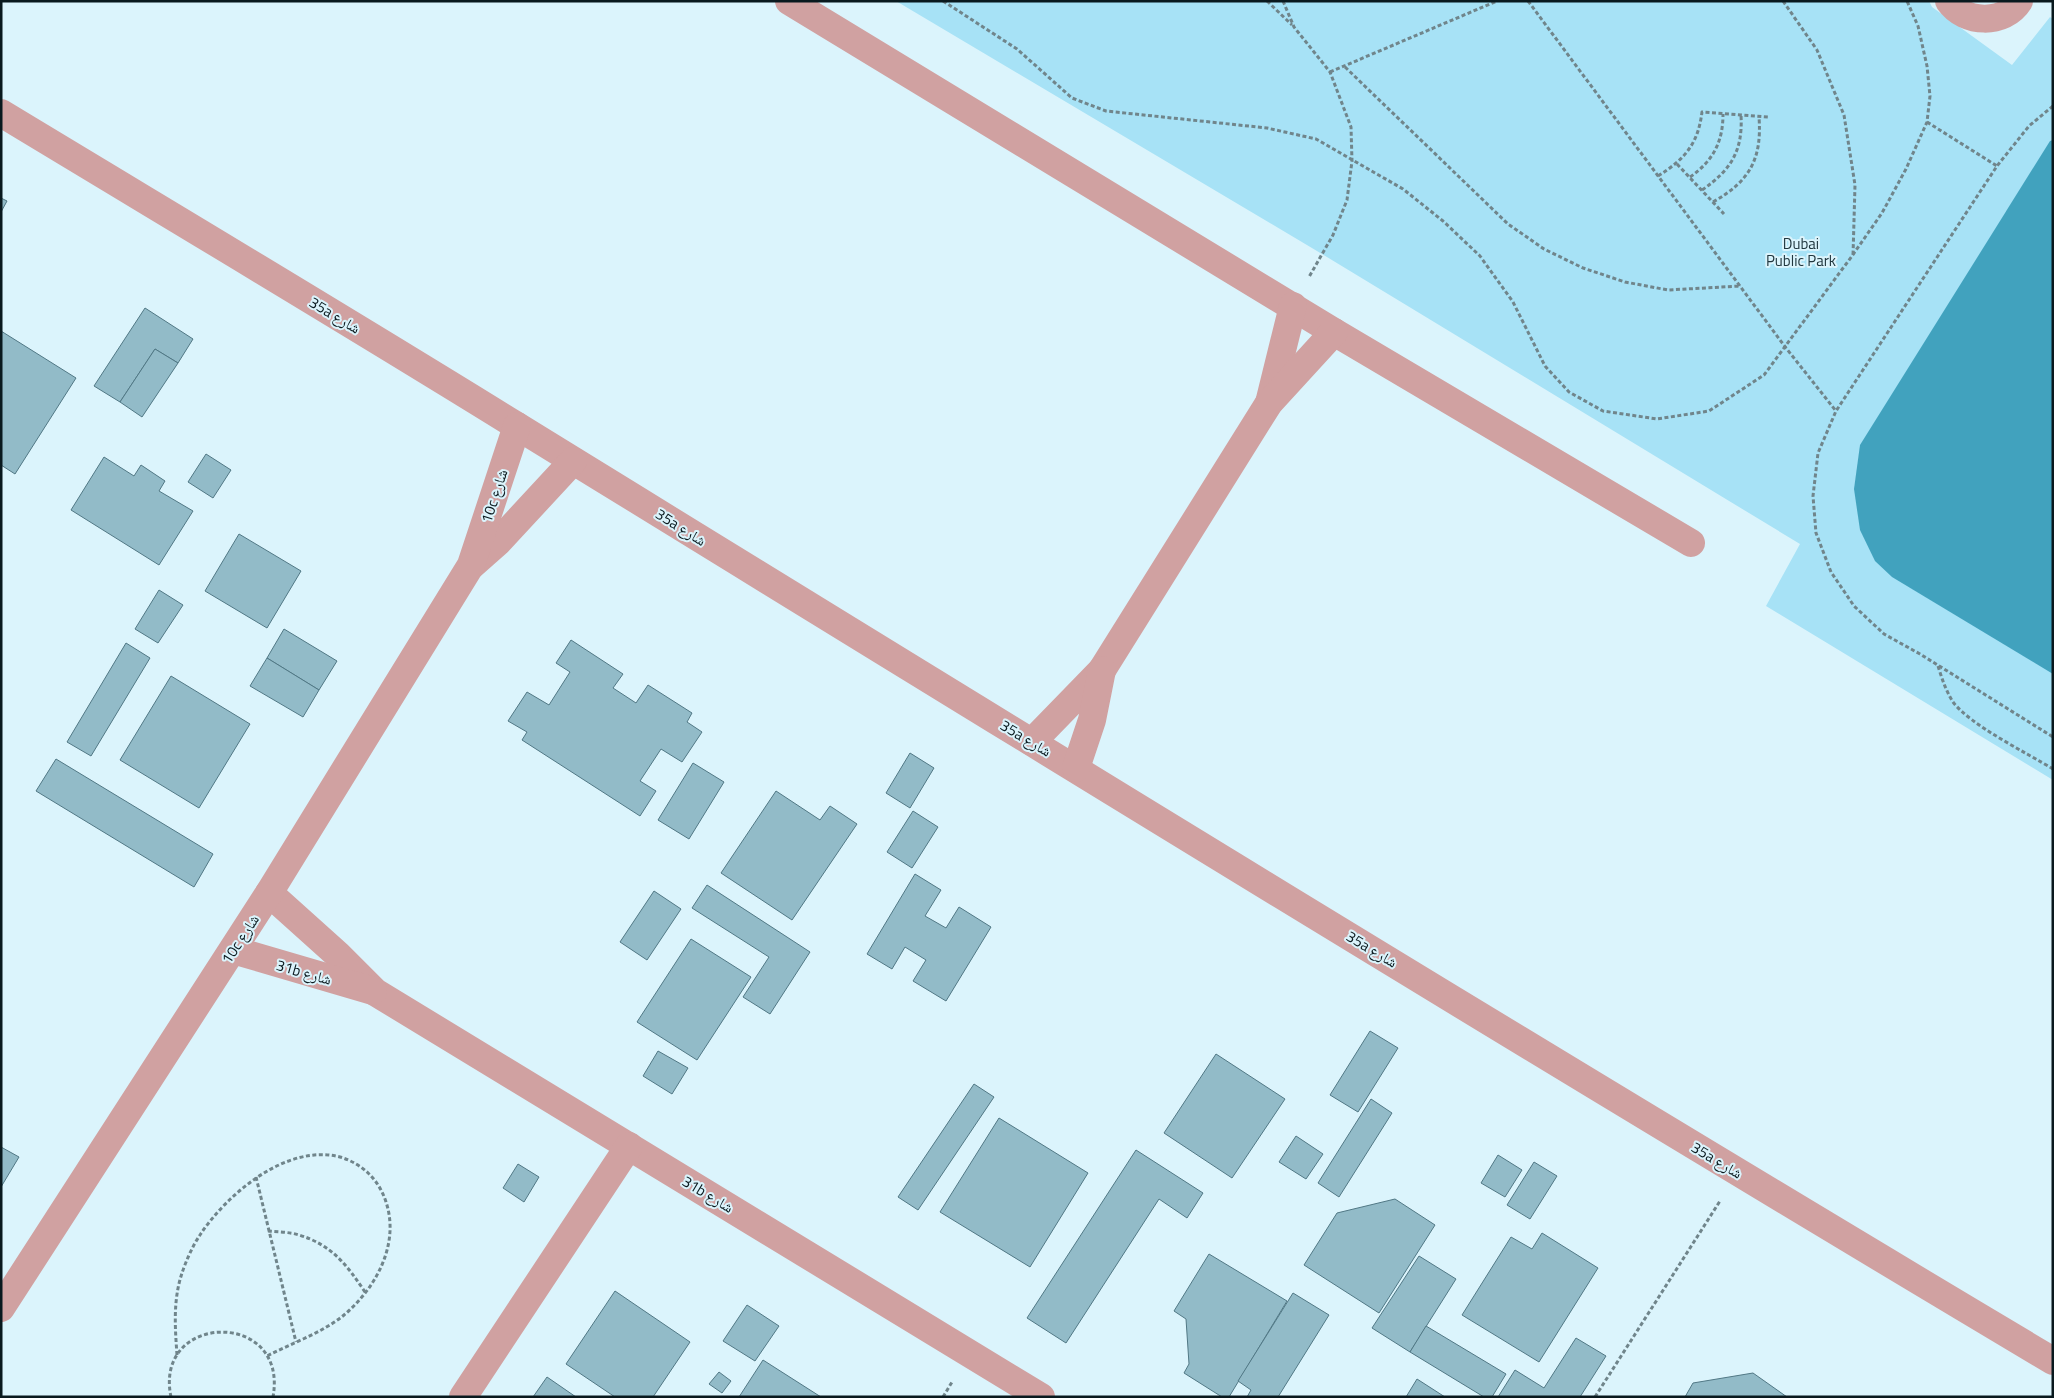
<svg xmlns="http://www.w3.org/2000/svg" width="2054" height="1398" viewBox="0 0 2054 1398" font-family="'Titillium Web','Noto Naskh Arabic',sans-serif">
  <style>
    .green { fill: #a7e2f6 }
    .water { fill: #41a2be }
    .building { fill: #92bbc8; stroke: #517885 }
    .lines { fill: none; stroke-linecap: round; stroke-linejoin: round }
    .path { stroke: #70858b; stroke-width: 3; stroke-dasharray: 4 2.5; stroke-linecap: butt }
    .minor { stroke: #d0a1a1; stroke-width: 28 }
    .labels { text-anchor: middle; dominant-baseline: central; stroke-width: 4; stroke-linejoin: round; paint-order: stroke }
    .park-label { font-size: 15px; fill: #21373f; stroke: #dbf4fc }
    .street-label { font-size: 15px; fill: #09191e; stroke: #dbf4fc }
  </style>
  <rect width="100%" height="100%" fill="#dbf4fc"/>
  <polygon class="green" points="896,1 1929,1 1932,7 2012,65 2050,17 2053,19 2053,780 1766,606 1800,544 1322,254"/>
  <polygon class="water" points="2053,140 2053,674 1892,577 1875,561 1860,530 1854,489 1860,445 2050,141"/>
  <g class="building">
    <polygon points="1,198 7,201 1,212"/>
    <polygon points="145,308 193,339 178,363 155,349 120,402 94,386"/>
    <polygon points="1,331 76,378 15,474 1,465"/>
    <polygon points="155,349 178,363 142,417 120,402"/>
    <polygon points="206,454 231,470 213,498 188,482"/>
    <polygon points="104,457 134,476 141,465 165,481 159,491 193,511 159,565 71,510"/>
    <polygon points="239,534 301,571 267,628 205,591"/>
    <polygon points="159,590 183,605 158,643 135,629"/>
    <polygon points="284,629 337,661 319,690 267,658"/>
    <polygon points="571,640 623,674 613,688 636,703 648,685 692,713 687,722 702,732 682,762 661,749 640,781 656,791 640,816 522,740 527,732 508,721 527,692 549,705 570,672 556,663"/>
    <polygon points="126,643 150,658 91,756 67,742"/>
    <polygon points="267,658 319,690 303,717 250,686"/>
    <polygon points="171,676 250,724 199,808 120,760"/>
    <polygon points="910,753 934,768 910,808 886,793"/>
    <polygon points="56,759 213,854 194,887 36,791"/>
    <polygon points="693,763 724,782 689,839 658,820"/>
    <polygon points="776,791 820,820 830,806 857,824 792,920 721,873"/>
    <polygon points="913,811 938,827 912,868 887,852"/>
    <polygon points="915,874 941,890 925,916 946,928 959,907 991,927 946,1001 913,981 926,960 905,947 892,969 867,954"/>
    <polygon points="707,885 810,952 770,1014 743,997 769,957 692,908"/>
    <polygon points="654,891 681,909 647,960 620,942"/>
    <polygon points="691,939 751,977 697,1060 637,1022"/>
    <polygon points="1370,1031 1398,1048 1358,1112 1330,1095"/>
    <polygon points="658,1051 688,1068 672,1094 643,1076"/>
    <polygon points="1216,1054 1285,1099 1232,1178 1164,1133"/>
    <polygon points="974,1084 994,1097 918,1210 898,1197"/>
    <polygon points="1371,1099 1392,1113 1339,1197 1318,1183"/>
    <polygon points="999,1118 1088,1173 1030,1267 940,1212"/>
    <polygon points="1296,1136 1323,1154 1306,1179 1279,1162"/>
    <polygon points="1,1147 19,1157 1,1187"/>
    <polygon points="1136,1150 1203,1193 1187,1218 1159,1199 1066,1343 1027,1318"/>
    <polygon points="1498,1155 1522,1170 1505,1197 1481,1183"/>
    <polygon points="1534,1162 1557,1176 1530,1219 1507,1205"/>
    <polygon points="518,1164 539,1177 524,1202 503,1188"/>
    <polygon points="1395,1199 1435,1225 1379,1313 1304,1265 1337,1213"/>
    <polygon points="1542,1233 1598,1268 1539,1362 1462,1315 1511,1237 1532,1249"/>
    <polygon points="1209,1254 1287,1301 1229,1397 1222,1397 1184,1373 1189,1364 1186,1319 1174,1311"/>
    <polygon points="1419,1256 1456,1279 1410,1352 1372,1328"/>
    <polygon points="615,1291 690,1342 653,1397 615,1397 566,1364"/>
    <polygon points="1293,1293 1329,1315 1278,1397 1247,1397 1251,1390 1238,1381"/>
    <polygon points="747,1305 779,1326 755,1361 723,1341"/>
    <polygon points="1426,1326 1506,1374 1492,1397 1484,1397 1410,1352"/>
    <polygon points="1576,1338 1606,1356 1580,1397 1498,1397 1515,1370 1544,1388"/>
    <polygon points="763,1360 821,1397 739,1397"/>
    <polygon points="719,1372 731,1381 722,1393 709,1384"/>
    <polygon points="1753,1373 1787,1397 1685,1397 1693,1383"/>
    <polygon points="547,1377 576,1397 533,1397"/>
    <polygon points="1417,1379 1445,1397 1406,1397"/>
  </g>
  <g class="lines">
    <g class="path">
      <polyline points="943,1 1017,49 1072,98 1106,111 1267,128 1316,139 1403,189 1443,221 1480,256 1513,302 1545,366 1569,392 1603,411 1657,419 1709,411 1764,375 1852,256 1882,213 1906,169 1927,122 1930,96 1927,66 1918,26 1907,1"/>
      <polyline points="1267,1 1292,25"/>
      <polyline points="1283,1 1294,27 1330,72 1351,127 1352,161 1347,200 1333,235 1309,277"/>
      <polyline points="1528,1 1786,348 1836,411"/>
      <polyline points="1783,1 1817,50 1844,115 1855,185 1853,256"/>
      <polyline points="1345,67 1508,224 1544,249 1583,268 1625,282 1668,290 1741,286"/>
      <polyline points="1330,72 1497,1"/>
      <polyline points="2053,106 2029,126 1997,166 1836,411 1818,453 1813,496 1816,533 1831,572 1854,606 1884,634 1920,654 2053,737"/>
      <polyline points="1927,122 1997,166"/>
      <polyline points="1677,164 1724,214"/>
      <path d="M1658,176C1685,159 1698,144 1702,112L1768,117"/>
      <path d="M1690,177C1713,161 1723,142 1723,114"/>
      <path d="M1702,190C1731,170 1743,151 1741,115"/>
      <path d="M1713,202C1750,181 1762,159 1759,117"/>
      <path d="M1938,666C1942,679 1946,691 1953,702C1970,725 2027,753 2053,769"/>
      <polyline points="256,1177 296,1342"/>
      <path d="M268,1231C278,1232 290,1232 299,1235C332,1245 347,1265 365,1292"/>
      <path d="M177,1355C175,1327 173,1300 182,1273C186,1261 193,1245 200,1235C227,1194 287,1143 340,1157C363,1164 379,1180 386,1202C400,1244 376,1288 344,1315C322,1333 292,1343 267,1356"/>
      <path d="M171,1397C153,1312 289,1309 273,1397"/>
      <polyline points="943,1397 952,1382"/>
      <polyline points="1595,1397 1720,1201"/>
    </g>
    <g class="minor">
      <polyline points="789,1 1334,332 1691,543"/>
      <path d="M1949,1C1965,24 2004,25 2019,1"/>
      <path d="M1,113C173,217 346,320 517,426C1027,740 1538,1054 2053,1361"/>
      <polyline points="1269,403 1293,306"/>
      <polyline points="472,565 498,542 573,461"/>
      <polyline points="1032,742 1102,670 1269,403 1334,332"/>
      <polyline points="1076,768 1092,720 1102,670"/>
      <polyline points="269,893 338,955 375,992 1041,1397"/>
      <polyline points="233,950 373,991"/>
      <polyline points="1,1308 269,893 471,565 517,426"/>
      <polyline points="463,1397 629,1146"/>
    </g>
  </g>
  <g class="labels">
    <g class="park-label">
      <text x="1801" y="243">Dubai<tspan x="1801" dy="17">Public Park</tspan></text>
    </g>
    <g class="street-label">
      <text transform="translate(335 315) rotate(31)">35a شارع</text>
      <text transform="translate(494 496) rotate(-72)">10c شارع</text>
      <text transform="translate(681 527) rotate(32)">35a شارع</text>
      <text transform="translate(1026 738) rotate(31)">35a شارع</text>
      <text transform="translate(240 939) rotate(-57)">10c شارع</text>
      <text transform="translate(1372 949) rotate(31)">35a شارع</text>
      <text transform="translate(304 972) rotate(16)">31b شارع</text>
      <text transform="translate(1717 1160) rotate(31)">35a شارع</text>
      <text transform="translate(708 1194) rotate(31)">31b شارع</text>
    </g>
  </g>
  <rect width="2054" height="1398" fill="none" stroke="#09191e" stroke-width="5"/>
</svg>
